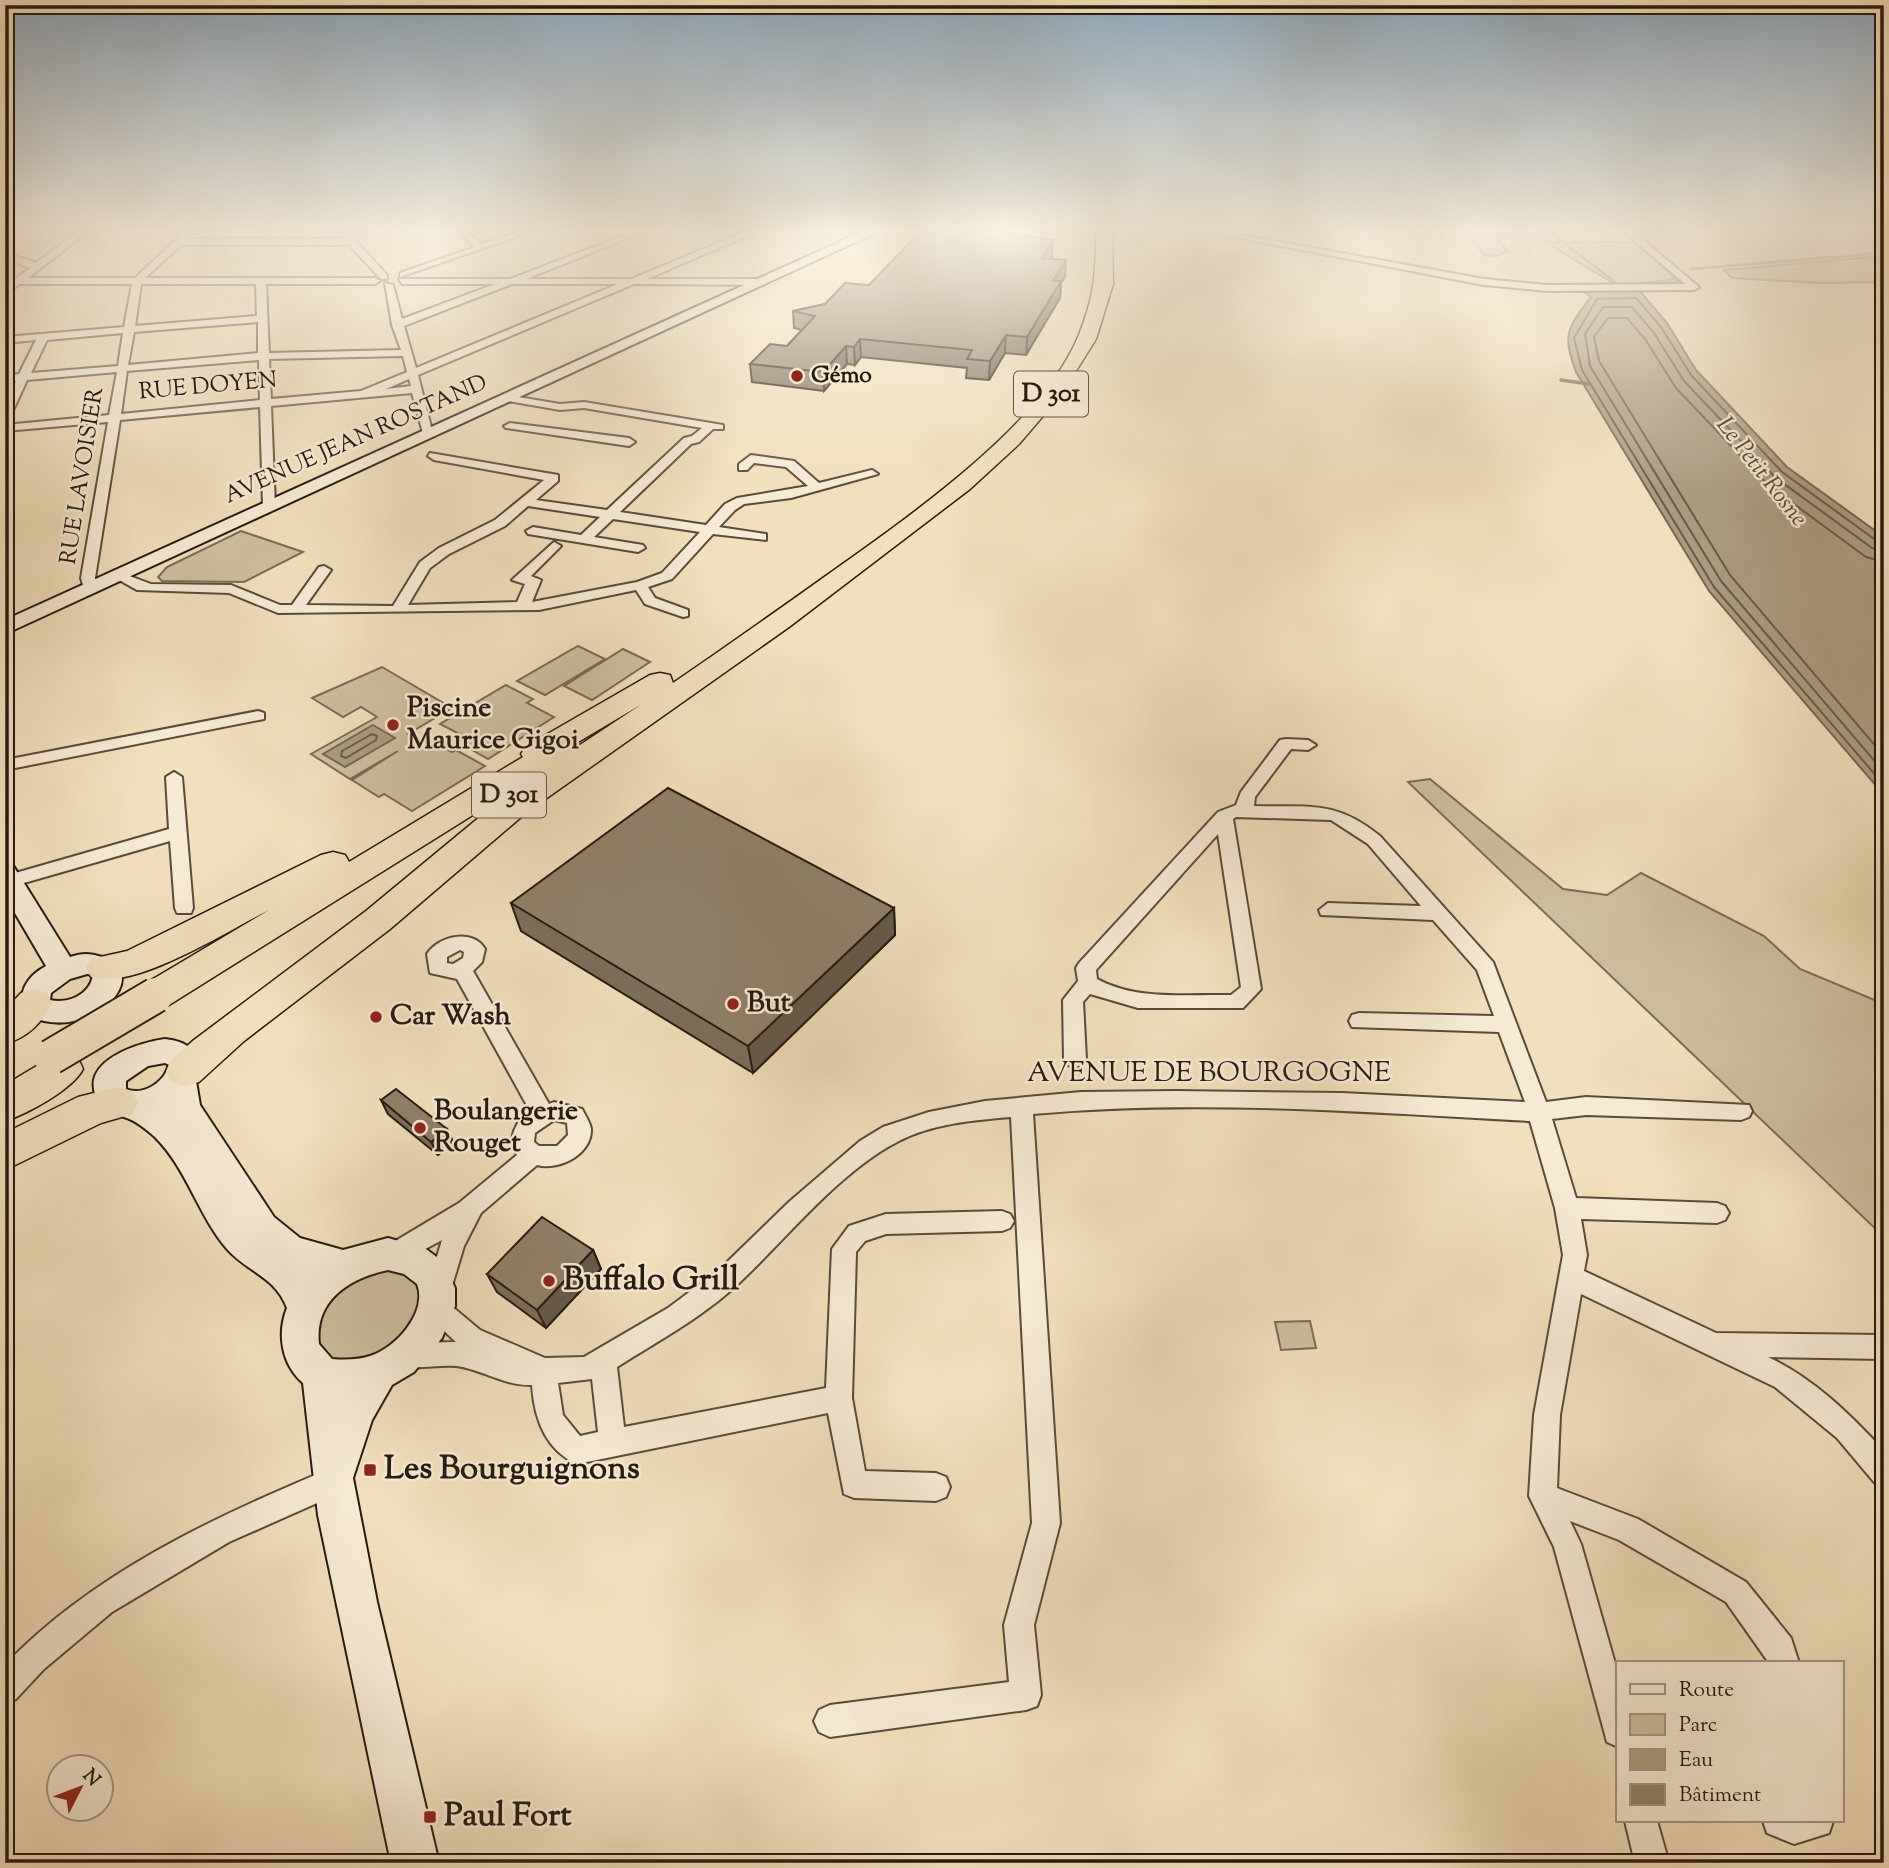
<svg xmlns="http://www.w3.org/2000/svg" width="1889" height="1868" viewBox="0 0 1889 1868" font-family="'Sorts Mill Goudy',serif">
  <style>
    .green { fill: #cfbe9e; stroke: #7a6c56; stroke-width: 2 }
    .water { fill: #ad9c81; stroke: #776853; stroke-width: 2 }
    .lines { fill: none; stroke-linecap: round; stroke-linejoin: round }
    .shore { stroke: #6a5b48; stroke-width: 2 }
    .stream-far1 { stroke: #776853; stroke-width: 2.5 }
    .stream { stroke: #776853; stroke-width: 3.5 }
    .street-casing { stroke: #594b3a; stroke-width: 4 }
    .secondary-casing { stroke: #261a0f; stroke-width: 4 }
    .highway-casing { stroke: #261a0f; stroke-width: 3 }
    .street { fill: #f7ead3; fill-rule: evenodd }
    .secondary { fill: #f7ead3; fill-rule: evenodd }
    .highway { fill: #f2dfbb; fill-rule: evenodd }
    .highway-bridge-casing { stroke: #261a0f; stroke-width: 38; stroke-linecap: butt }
    .highway-bridge { stroke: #f2dfbb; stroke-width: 34 }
    .wall { fill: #7c6e59; stroke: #261a0f; stroke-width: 2 }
    .shaded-wall { fill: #655a49; stroke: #261a0f; stroke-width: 2 }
    .building { fill: #908068; stroke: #261a0f; stroke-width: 2 }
    .poi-dot { fill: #8f2418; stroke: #f7ead3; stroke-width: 2.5 }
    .labels { text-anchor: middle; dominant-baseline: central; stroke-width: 5; stroke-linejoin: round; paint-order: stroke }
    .far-poi-label { font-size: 23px; font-weight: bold; fill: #261a0f; stroke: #f7ead3; text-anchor: start }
    .far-street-label { font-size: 23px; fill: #261a0f; stroke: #f7ead3 }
    .far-water-label { font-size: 24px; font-style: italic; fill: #5c4e3d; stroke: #f7ead3 }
    .shield { fill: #f7ead3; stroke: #65584a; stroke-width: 2 }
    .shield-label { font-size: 26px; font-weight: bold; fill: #261a0f }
    .poi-label { font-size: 28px; font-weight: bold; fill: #261a0f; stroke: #f7ead3; text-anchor: start }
    .street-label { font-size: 28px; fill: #261a0f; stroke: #f7ead3 }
    .near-poi-label { font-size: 33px; font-weight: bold; fill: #261a0f; stroke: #f7ead3; text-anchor: start }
  </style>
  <rect width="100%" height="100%" fill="#f2dfbb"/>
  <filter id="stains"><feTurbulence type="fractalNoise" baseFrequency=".00286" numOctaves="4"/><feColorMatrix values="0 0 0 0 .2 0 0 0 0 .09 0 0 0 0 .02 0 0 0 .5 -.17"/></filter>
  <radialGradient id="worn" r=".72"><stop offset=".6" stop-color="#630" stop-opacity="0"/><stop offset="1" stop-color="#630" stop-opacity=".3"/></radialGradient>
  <g class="green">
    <polygon points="1463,228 1488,228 1508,251 1497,256 1484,255"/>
    <polygon points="1545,242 1634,242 1677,279 1618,286"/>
    <polygon points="1884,256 1884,282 1820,283 1732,278 1724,270"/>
    <polygon points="241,531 303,552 244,582 162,581 158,577 167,567"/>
    <polygon points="578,646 605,659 545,695 517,681"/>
    <polygon points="623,649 650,662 592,700 564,686"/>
    <polygon points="382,667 452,708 408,734 419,740 425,737 452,752 456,750 485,766 412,811 384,794 379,797 352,780 398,751 350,779 311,754 377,717 361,707 343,717 312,698"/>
    <polygon points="506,685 533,699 527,703 554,717 488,759 460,743 467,738 440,724"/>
    <polygon points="1430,779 1563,889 1607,895 1641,873 1764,936 1800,969 1884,1004 1884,1237 1408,782"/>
    <polygon points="384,1265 413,1274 424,1300 412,1332 361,1364 327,1360 317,1349 313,1319 332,1288"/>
    <polygon points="1310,1321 1316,1348 1281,1350 1275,1322"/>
  </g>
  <g class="water">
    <path d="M1581,290H1639L1667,323L1696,370L1787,467L1884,537V795L1709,591L1576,372C1562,334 1567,328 1591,297Z"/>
    <polygon points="373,725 395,738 345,767 323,754"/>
  </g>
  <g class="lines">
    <g class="shore">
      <polyline points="1884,542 1877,541 1782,472 1691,375 1661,327 1636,298 1597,299 1574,338 1582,370 1714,587 1884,785"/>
      <polyline points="1884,551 1872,548 1776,478 1684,381 1654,333 1632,307 1603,307 1585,334 1590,366 1721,581 1884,772"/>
      <polyline points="1884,562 1866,557 1768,485 1676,388 1645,339 1627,318 1608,318 1594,337 1599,361 1730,575 1884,756"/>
      <polygon points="372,734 377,736 376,740 346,758 341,756 342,751"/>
    </g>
    <g class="stream-far1">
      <polyline points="1545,228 1620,286"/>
      <polyline points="1691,269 1884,253"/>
      <polyline points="1654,284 1678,282 1669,272"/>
    </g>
    <polyline class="stream" points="1561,380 1589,384"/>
    <g class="street-casing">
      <g id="street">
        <path d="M83,228H92L28,278H135L189,228H198L187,239H345L335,228H344L387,275V279H381L349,245H181L145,278H375L380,281L375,284H266L269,353L401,350L392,325L385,283L393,285L402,319L495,284H402L399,279H510L643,228H654L526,279H631L754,228H765L647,279H763L768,282L763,285L634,284L418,375L433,435L423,433L412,393L271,406L275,506L269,510L263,506L260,407L120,420L95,578L98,589L91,593L84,589L81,578L108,422L5,431V425L109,415L117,372L27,380L11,415L5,418V403L16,381L5,382V376L19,374L36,340L5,343V337L124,327L132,284H20L5,294V286L30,268L5,258V252L36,263ZM141,284H256L257,316L135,326ZM512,284H618L416,368L404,326ZM258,322V353L128,365L134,332ZM123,333L118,366L31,373L47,340ZM403,356L407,372L361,391L271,399L269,359ZM259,360L260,400L121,414L127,371ZM409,379L411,386L386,389Z"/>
        <polygon points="454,228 463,228 482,244 529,228 541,228 400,277 400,273 475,247"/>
        <polygon points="1187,228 1204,228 1484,279 1548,285 1685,284 1620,228 1629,228 1699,287 1694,290 1548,291 1484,285"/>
        <path d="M506,395L560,404L584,402L723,425V429H713L699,442L691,444L620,512L706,525L725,504L737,498L808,486L786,467L754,463L747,470H739V464L751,455L794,461L819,483L872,470L878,474L791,498L744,504L735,510L719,527L766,534V540L713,534L672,579L648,587L655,598L688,610V616L683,617L645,604L636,590L539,610L278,613L229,593L137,590L112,576L119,572L151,584L231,585L280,605H292L319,567L324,566L331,570L306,605L393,606L420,562L439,548L495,520L544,480L434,460L428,456L430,453L558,475V481L536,500L607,510L684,438L692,436L702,428L584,408L560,410L502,400V396ZM528,506L600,517L581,535L533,527L526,531L528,534L638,552L645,548L643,545L594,537L613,519L700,532L662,573L637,582L532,602L541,580L531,576L561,546L554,542L512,580L525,584L517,602L408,605L430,568L449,554L505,526Z"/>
        <polygon points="510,423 629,438 635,442 629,446 506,428 504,426"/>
        <polygon points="258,711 264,713 264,719 5,770 5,760"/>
        <path d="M1286,739L1308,740L1316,745L1308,750L1291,749L1255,797L1254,806C1309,808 1334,799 1380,836L1493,962L1546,1102L1586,1097L1749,1105L1752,1111L1749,1117L1741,1120L1586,1115L1552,1119L1576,1198L1717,1203L1725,1206L1729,1213L1725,1220L1717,1223L1581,1219L1587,1255L1584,1271L1716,1333L1884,1335V1359L1768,1357C1813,1378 1850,1414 1884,1451V1486L1874,1482L1837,1438L1775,1387L1581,1294L1560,1415L1557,1488L1638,1519L1746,1582L1791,1638L1799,1663H1769L1726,1602L1619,1540L1570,1521L1581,1544L1618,1674V1747L1607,1742L1554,1547L1529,1496L1534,1415L1563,1255L1555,1208L1530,1121C1366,1112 1197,1099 1033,1114L1060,1523L1034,1625L1041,1695L1037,1706L1026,1710L830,1737L819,1732L814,1721L819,1710L830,1705L1009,1682L1004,1625L1032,1523L1011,1117C974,1120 930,1124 897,1142C839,1172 787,1238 739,1283C703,1317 658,1341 617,1367L624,1427L826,1388L832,1249L849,1226L886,1214L1002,1211L1010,1214L1014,1221L1010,1228L1002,1231L886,1234L865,1241L856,1252L852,1398L865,1471L936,1473L946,1477L950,1487L946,1497L936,1501L854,1498L844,1494L828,1413L577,1464C545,1450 534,1417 532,1385C505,1386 483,1370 457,1366C436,1364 415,1371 396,1364L392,1355L396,1346L405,1343L456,1342L428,1316L425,1308L428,1300L433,1298L427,1289L442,1240L396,1265L387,1262L384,1254L387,1246L459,1203L517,1155C506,1139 516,1121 530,1111L457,979L430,973L427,954C438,936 473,928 485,949L482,962L473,971L549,1104L554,1102L582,1109C585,1115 590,1122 591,1129C592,1155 558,1171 537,1165L481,1213L464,1246L451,1289L443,1299L480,1330L545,1358L584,1357L668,1308L720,1269L789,1202L860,1141L883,1127L929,1112L985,1101L1081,1092L1176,1091L1342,1093L1525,1102L1499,1032L1352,1027L1349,1021L1352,1015L1359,1013L1494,1016L1477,970L1433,920L1321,915L1319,910L1328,903L1421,906L1368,844L1331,820L1236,817L1233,819L1261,989L1243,1008H1138L1090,994L1083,1002L1086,1059L1082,1065L1075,1067L1068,1065L1064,1059L1063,1000L1078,981L1076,968L1079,963L1218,812L1236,805L1241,792L1280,740ZM1218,834L1241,987L1231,995C1188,994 1137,1001 1097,979L1096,970ZM460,950L464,952L463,958L453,964L447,963V957ZM554,1120L567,1123L568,1135L557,1146H539L534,1142L535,1133ZM592,1379L598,1432L580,1436L563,1415L558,1383Z"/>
        <polygon points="174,772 182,777 193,908 191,913 177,913 175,908 170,841 10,887 5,886 5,876 169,829 166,777"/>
        <path d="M332,1468L342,1472L346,1482L342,1492L229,1542L112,1612L44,1669L16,1699L5,1703V1665C93,1573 216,1516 332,1468Z"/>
        <polygon points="1625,1821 1657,1821 1669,1863 1635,1863"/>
        <polygon points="1763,1821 1833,1821 1829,1833 1794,1844 1767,1833"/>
      </g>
    </g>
    <g class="secondary-casing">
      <g id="secondary">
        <polygon points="870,228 886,228 5,634 5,620"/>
        <path d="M5,864L14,867L70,957C83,953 89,953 102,957C156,973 90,1046 27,1015C15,994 27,976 46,966L5,896ZM87,974L93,975C90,995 68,1004 50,1000L51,993L70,979Z"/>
        <path d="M165,1039C183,1041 192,1046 200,1063L196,1081L200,1105L274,1217L300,1238L343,1250L388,1238L426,1249L442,1261L455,1288V1306L442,1338L414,1372L392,1385L372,1420L353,1478L377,1602L439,1863H391L318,1515L303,1383C281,1364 277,1333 287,1308C275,1276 247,1272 227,1249C198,1215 187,1169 155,1137C146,1129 135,1120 124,1117C119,1115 113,1115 108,1113C103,1110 98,1101 96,1096C81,1060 141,1042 165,1039ZM165,1063L169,1065C164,1083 143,1096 126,1089V1081L148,1066ZM388,1270L404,1274L417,1284C428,1312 396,1348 370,1356C358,1360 344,1360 332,1359L319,1344C314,1300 350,1278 388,1270Z"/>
      </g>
    </g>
    <g class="highway-casing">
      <g id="highway">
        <path d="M1096,228H1112L1113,284L1096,339L1061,395L1019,444L970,489L789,627L527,812L390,929L244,1041L199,1082L185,1086L171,1082L166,1071L171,1060L194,1040L366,911L487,811L535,776L169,1005L156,1009L143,1005L138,995L143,985L269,910C227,931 135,991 91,977L86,968L91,959L127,951L321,855L333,852L345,855L349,862L523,757L521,754L525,747L650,675L660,673L670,675L673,683C726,647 778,610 830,573C907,518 1041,426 1078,337C1095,296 1096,271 1096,228ZM642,704L580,745L574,750L573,745Z"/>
        <path d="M34,989L47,993L52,1003C41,1024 28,1037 5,1044V1010L21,993Z"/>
        <path d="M64,1054L78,1058L83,1069C73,1089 27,1114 5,1121V1085L50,1058Z"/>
        <polygon points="118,1087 132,1092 138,1103 132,1114 101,1123 5,1170 5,1133 78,1097"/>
      </g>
    </g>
    <use href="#street" class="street"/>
    <use href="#secondary" class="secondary"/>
    <use href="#highway" class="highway"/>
    <g class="highway-bridge-casing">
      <polyline id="highway-bridge" points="51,1057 156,995"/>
    </g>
    <use href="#highway-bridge" class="highway-bridge"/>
  </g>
  <g class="wall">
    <polygon points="1052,257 1051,259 1065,277 1061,283 1060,298 1026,355 1005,353 989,380 966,378 967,368 861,357 855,365 847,364 824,391 752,382 750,364 787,346 802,330 794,328 793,311 825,304 869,285"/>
    <polygon points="511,903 894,908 895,935 753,1073 521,931"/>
    <polygon points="381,1100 447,1129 453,1142 438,1155 388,1114"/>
    <polygon points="593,1250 601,1269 546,1328 497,1292 487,1274"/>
  </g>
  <g class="shaded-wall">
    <polygon points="1053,240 1052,257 1041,274 1042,258"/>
    <polygon points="1066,260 1065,277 1061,283 1060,298 1026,355 1027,337 1053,281"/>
    <polygon points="1006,335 1005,353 989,380 990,361"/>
    <polygon points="860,339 861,357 855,365 854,347"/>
    <polygon points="846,346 847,364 824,391 823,372"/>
    <polygon points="894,908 895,935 753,1073 748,1046"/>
    <polygon points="447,1129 453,1142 438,1155 431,1142"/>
    <polygon points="593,1250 601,1269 546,1328 537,1310"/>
  </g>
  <g class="building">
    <polygon points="960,228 978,228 1053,240 1042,258 1066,260 1053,281 1061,281 1027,337 1006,335 990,361 967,359 972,350 860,339 854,347 846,346 823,372 750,364 770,344 787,346 815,316 793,311 825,304 845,283 869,285 920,232"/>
    <polygon points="668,788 894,908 748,1046 511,903"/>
    <polygon points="396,1089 447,1129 431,1142 381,1100"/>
    <polygon points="542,1217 593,1250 537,1310 487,1274"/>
  </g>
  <linearGradient id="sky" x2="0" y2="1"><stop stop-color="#90aabf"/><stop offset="0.47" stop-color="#f9f1e0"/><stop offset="1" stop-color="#f9f1e0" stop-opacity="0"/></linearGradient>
  <rect width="1889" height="489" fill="url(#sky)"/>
  <g class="poi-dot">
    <circle cx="797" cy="376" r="7"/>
    <circle cx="393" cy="725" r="7"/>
    <circle cx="733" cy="1004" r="7"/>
    <circle cx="376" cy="1017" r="7"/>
    <circle cx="420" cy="1128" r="7"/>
    <circle cx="549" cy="1281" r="7"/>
    <rect x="363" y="1463" width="14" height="14" rx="3.5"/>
    <rect x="423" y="1810" width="14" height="14" rx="3.5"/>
  </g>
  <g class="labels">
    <g class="far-poi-label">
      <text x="811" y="376">Gémo</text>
    </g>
    <g class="far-street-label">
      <text transform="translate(208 387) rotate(-5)">RUE DOYEN</text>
      <text transform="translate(356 440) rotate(-24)">AVENUE JEAN ROSTAND</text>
      <text transform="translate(83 476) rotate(-81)">RUE LAVOISIER</text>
    </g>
    <g class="far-water-label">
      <text transform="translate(1761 472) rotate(52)">Le Petit Rosne</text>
    </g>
    <g class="shield">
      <rect x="1014" y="371.5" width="74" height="45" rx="5"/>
      <rect x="472" y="772.5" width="74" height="45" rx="5"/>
    </g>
    <g class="shield-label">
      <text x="1051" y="394">D 301</text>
      <text x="509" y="795">D 301</text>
    </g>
    <g class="poi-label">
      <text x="407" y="709">Piscine<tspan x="407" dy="32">Maurice Gigoi</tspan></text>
      <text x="747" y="1004">But</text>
      <text x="390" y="1017">Car Wash</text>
      <text x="434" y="1112">Boulangerie<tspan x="434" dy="32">Rouget</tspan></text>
    </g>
    <g class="street-label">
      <text x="1209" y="1074">AVENUE DE BOURGOGNE</text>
    </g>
    <g class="near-poi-label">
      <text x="563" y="1281">Buffalo Grill</text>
      <text x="384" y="1470">Les Bourguignons</text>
      <text x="444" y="1817">Paul Fort</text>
    </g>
  </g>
  <rect width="1889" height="1868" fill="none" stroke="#f2dfbb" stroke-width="28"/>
  <rect x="7" y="7" width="1875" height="1854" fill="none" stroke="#261a0f" stroke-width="3.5"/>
  <rect x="14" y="14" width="1861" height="1840" fill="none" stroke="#261a0f" stroke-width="2"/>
  <rect x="1616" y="1661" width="228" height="161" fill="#f7ead3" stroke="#a39785" stroke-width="2"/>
  <rect x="1630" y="1684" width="35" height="10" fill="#f7ead3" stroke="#a39785" stroke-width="2"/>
  <text x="1679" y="1696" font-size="21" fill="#261a0f">Route</text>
  <rect x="1630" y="1714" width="35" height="21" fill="#cfbe9e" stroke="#a39785" stroke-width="2"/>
  <text x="1679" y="1731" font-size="21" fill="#261a0f">Parc</text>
  <rect x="1630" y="1749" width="35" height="21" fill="#ad9c81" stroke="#a39785" stroke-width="2"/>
  <text x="1679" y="1766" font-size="21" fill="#261a0f">Eau</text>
  <rect x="1630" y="1784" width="35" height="21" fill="#908068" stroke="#a39785" stroke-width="2"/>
  <text x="1679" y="1801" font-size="21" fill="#261a0f">Bâtiment</text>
  <g transform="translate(80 1788) rotate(48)"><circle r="33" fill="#f7ead3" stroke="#a39785" stroke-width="2"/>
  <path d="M0-5L12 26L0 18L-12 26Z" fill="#8f2418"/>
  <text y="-10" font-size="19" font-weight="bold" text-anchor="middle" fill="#261a0f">N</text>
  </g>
  <rect width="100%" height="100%" filter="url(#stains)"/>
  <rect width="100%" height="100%" fill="url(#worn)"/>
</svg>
